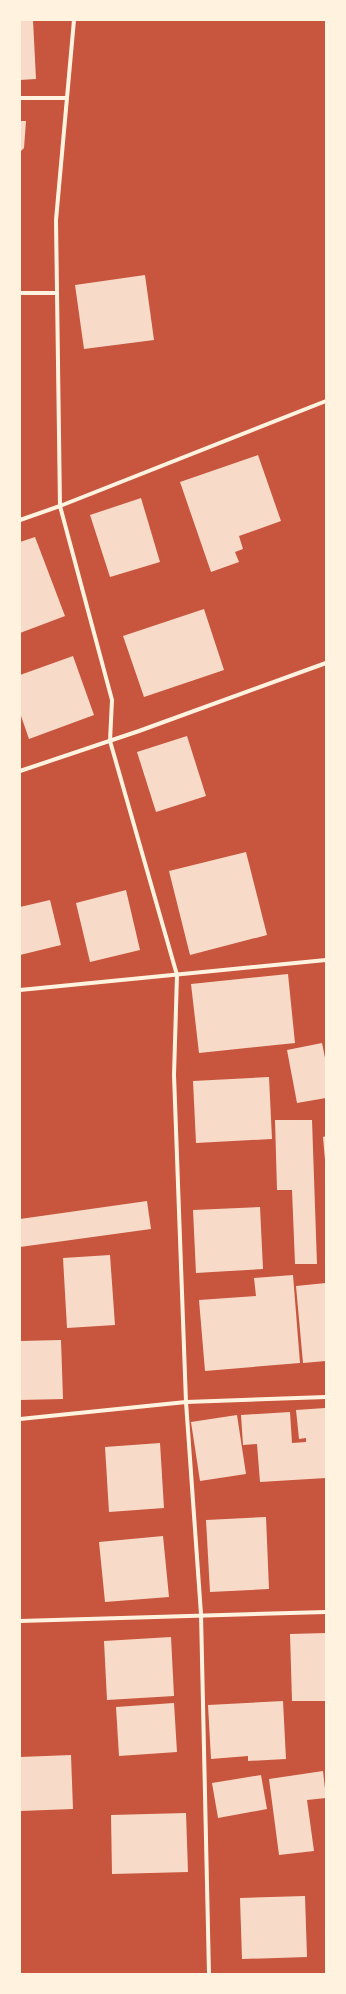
<svg xmlns="http://www.w3.org/2000/svg" width="346" height="1994" viewBox="0 0 346 1994" font-family="Montserrat,sans-serif">
  <style>
    .building { fill: #f7dbc8 }
    .lines { fill: none; stroke-linecap: round; stroke-linejoin: round }
    .minor { stroke: #fff3e0; stroke-width: 4 }
  </style>
  <rect width="100%" height="100%" fill="#c8553d"/>
  <g class="building">
    <polygon points="20,20 33,20 36,79 20,80"/>
    <polygon points="20,121 26,121 24,148 20,152"/>
    <polygon points="145,275 154,340 84,349 75,285"/>
    <polygon points="258,455 281,521 239,536 243,549 235,552 239,562 211,572 180,482"/>
    <polygon points="141,498 160,562 110,577 90,515"/>
    <polygon points="35,537 65,616 20,633 20,542"/>
    <polygon points="204,609 224,670 144,697 123,636"/>
    <polygon points="73,656 94,715 29,739 20,713 20,675"/>
    <polygon points="187,736 206,796 156,812 137,752"/>
    <polygon points="246,852 267,935 190,955 169,871"/>
    <polygon points="126,890 140,950 90,962 76,903"/>
    <polygon points="50,900 61,945 20,955 20,907"/>
    <polygon points="288,974 295,1043 199,1053 191,984"/>
    <polygon points="322,1043 326,1063 326,1098 297,1103 287,1050"/>
    <polygon points="269,1077 272,1139 196,1143 193,1081"/>
    <polygon points="275,1120 312,1120 317,1264 295,1264 292,1190 277,1190"/>
    <polygon points="326,1136 326,1160 325,1160 323,1137"/>
    <polygon points="147,1201 151,1229 20,1247 20,1219"/>
    <polygon points="260,1207 263,1269 196,1273 193,1210"/>
    <polygon points="110,1255 115,1325 67,1328 63,1258"/>
    <polygon points="293,1275 300,1363 205,1371 199,1300 256,1296 254,1278"/>
    <polygon points="326,1283 326,1361 303,1363 296,1286"/>
    <polygon points="61,1340 63,1399 20,1400 20,1341"/>
    <polygon points="325,1408 326,1478 260,1482 257,1444 243,1445 241,1415 290,1412 292,1443 306,1442 306,1438 299,1439 296,1410"/>
    <polygon points="237,1415 246,1474 200,1481 191,1422"/>
    <polygon points="160,1443 164,1508 109,1512 105,1447"/>
    <polygon points="266,1517 269,1589 210,1592 206,1520"/>
    <polygon points="163,1536 169,1597 105,1602 99,1542"/>
    <polygon points="326,1633 326,1701 292,1701 290,1634"/>
    <polygon points="171,1637 174,1696 107,1700 104,1641"/>
    <polygon points="283,1701 286,1759 248,1761 248,1756 211,1759 208,1705"/>
    <polygon points="174,1703 177,1752 119,1756 116,1707"/>
    <polygon points="71,1755 73,1809 20,1811 20,1757"/>
    <polygon points="323,1771 326,1798 307,1800 314,1851 279,1855 269,1779"/>
    <polygon points="261,1775 267,1809 218,1818 212,1783"/>
    <polygon points="186,1813 188,1872 112,1874 111,1815"/>
    <polygon points="305,1896 307,1957 242,1959 240,1898"/>
  </g>
  <g class="lines">
    <g class="minor">
      <polyline points="74,20 56,220 60,506 112,700 110,741 177,975 174,1075 186,1402 201,1614 209,1974"/>
      <polyline points="20,98 67,98"/>
      <polyline points="20,293 57,293"/>
      <polyline points="20,520 60,506 326,401"/>
      <polyline points="20,771 139,731 326,663"/>
      <polyline points="20,990 326,960"/>
      <polyline points="20,1419 186,1402 326,1397"/>
      <polyline points="20,1621 326,1612"/>
    </g>
  </g>
  <rect width="346" height="1994" fill="none" stroke="#fff3e0" stroke-width="42"/>
</svg>
